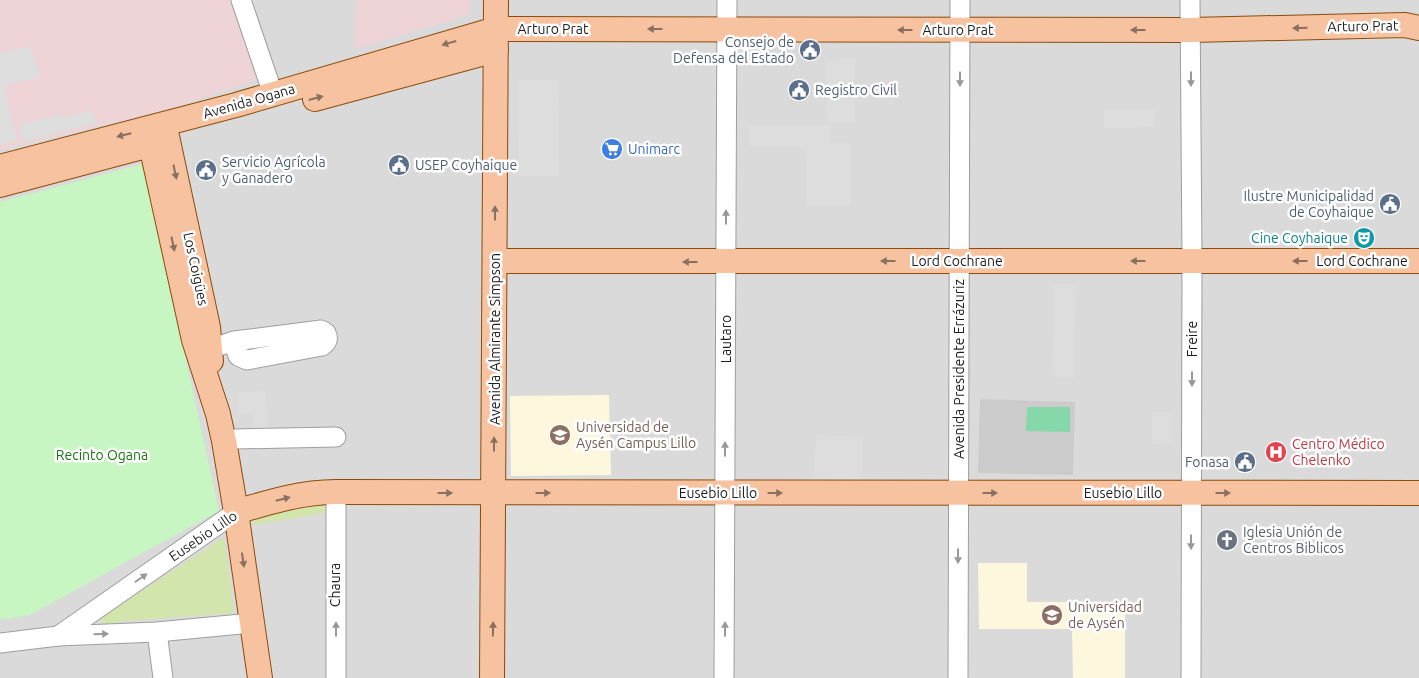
<svg xmlns="http://www.w3.org/2000/svg" width="1419" height="678" viewBox="0 0 1419 678" font-family="Ubuntu,sans-serif">
  <style>
    .residential { fill: #dbdada }
    .commercial { fill: #eed3d7 }
    .education { fill: #fdf7dd }
    .religious { fill: #cbcbcb }
    .grass { fill: #d2e5ac }
    .park { fill: #c7f6c2 }
    .pitch { fill: #86d8aa }
    .parking { fill: #ddd }
    .lines { fill: none; stroke-linecap: round; stroke-linejoin: round }
    .minor-casing { stroke: #9e9e9e; stroke-width: 21 }
    .major-casing { stroke: #8d4b09; stroke-width: 26 }
    .minor { stroke: #fff; stroke-width: 19 }
    .major { stroke: #f6c2a0; stroke-width: 24 }
    .oneway { fill: #8a705e }
    .oneway2 { fill: #999 }
    .labels { text-anchor: middle; dominant-baseline: central; stroke-width: 5; stroke-linejoin: round; paint-order: stroke }
    .street-label { font-size: 14px; fill: #1d1d1d; stroke: #fff }
    .service-label { font-size: 14px; fill: #4e5e75; stroke: #fff; text-anchor: end }
    .shop-label { font-size: 14px; fill: #366cbe; stroke: #fff; text-anchor: start }
    .culture-label { font-size: 14px; fill: #0d838f; stroke: #fff; text-anchor: end }
    .education-label { font-size: 14px; fill: #785e54; stroke: #fff; text-anchor: start }
    .health-label { font-size: 14px; fill: #be3a42; stroke: #fff; text-anchor: start }
    .park-label { font-size: 14px; fill: #1a7412; stroke: #fff }
    .worship-label { font-size: 14px; fill: #5b616d; stroke: #fff; text-anchor: start }
  </style>
  <rect width="100%" height="100%" fill="#eee9e3"/>
  <rect class="residential" x="0" y="0" width="1419" height="678"/>
  <g class="commercial">
    <polygon points="0,0 232,0 259,79 173,108 0,150"/>
    <polygon points="356,0 470,0 470,14 355,49"/>
  </g>
  <g class="education">
    <polygon points="609,395 611,475 511,476 510,396"/>
    <polygon points="978,563 1027,563 1027,602 1125,602 1125,678 1073,678 1072,629 979,629"/>
  </g>
  <polygon class="religious" points="980,399 1075,402 1073,475 978,473"/>
  <g class="grass">
    <polygon points="316,503 325,507 326,510 325,513 254,525 253,517"/>
    <polygon points="224,537 234,613 124,621 106,626 102,621 102,617"/>
  </g>
  <polygon class="park" points="143,164 219,511 28,616 0,619 0,202"/>
  <polygon class="pitch" points="1027,407 1070,407 1070,432 1026,431"/>
  <g class="parking">
    <polygon points="30,46 40,77 4,86 17,140 0,145 0,53"/>
    <polygon points="855,57 855,122 827,122 826,61"/>
    <polygon points="517,80 558,80 559,176 519,176"/>
    <polygon points="1104,109 1155,109 1155,127 1104,128"/>
    <polygon points="92,110 96,123 23,142 18,125 61,114 63,118"/>
    <polygon points="749,125 830,125 830,143 851,143 851,205 807,205 806,146 749,146"/>
    <polygon points="1054,284 1076,284 1074,378 1052,377"/>
    <polygon points="265,390 270,432 254,433 252,413 239,415 237,393"/>
    <polygon points="1152,412 1172,412 1172,443 1152,444"/>
    <polygon points="816,435 863,437 862,482 814,480"/>
  </g>
  <g class="lines">
    <g class="minor-casing">
      <g id="minor">
        <polyline points="241,0 273,94"/>
        <polyline points="1190,0 1192,260 1191,678"/>
        <path d="M209,347L222,345L234,341L321,330L326,333C329,339 327,343 322,346L247,360L238,356L236,350L234,341"/>
        <polyline points="224,441 235,439 336,437"/>
        <polyline points="336,492 336,678"/>
        <polyline points="157,632 163,678"/>
        <polyline points="58,636 236,512"/>
        <polyline points="0,643 58,636 157,632 252,623"/>
        <polyline points="724,678 727,0"/>
        <polyline points="958,678 960,0"/>
      </g>
    </g>
    <g class="major-casing">
      <g id="major">
        <polyline points="315,99 496,50"/>
        <polyline points="165,127 208,327 211,361"/>
        <polyline points="151,145 194,340 218,414 224,441 236,512 260,678"/>
        <polyline points="0,167 236,105 496,29 1191,30 1405,25 1419,28"/>
        <polyline points="0,185 165,141"/>
        <polyline points="495,261 1419,261"/>
        <path d="M236,512C269,502 301,492 336,492L1419,493"/>
        <polyline points="492,678 496,0"/>
      </g>
    </g>
    <use href="#minor" class="minor"/>
    <use href="#major" class="major"/>
  </g>
  <defs><path id="oneway-solid" d="M-6-.8H1V-3.2L6.5 0L1 3.2V.8H-6Z" transform="scale(1.25)"/></defs>
  <g class="oneway">
    <use href="#oneway-solid" transform="translate(1300 28) rotate(179)"/>
    <use href="#oneway-solid" transform="translate(655 29) rotate(180)"/>
    <use href="#oneway-solid" transform="translate(905 30) rotate(-180)"/>
    <use href="#oneway-solid" transform="translate(1138 30) rotate(-180)"/>
    <use href="#oneway-solid" transform="translate(449 43) rotate(164)"/>
    <use href="#oneway-solid" transform="translate(316 98) rotate(-15)"/>
    <use href="#oneway-solid" transform="translate(124 135) rotate(166)"/>
    <use href="#oneway-solid" transform="translate(175 172) rotate(78)"/>
    <use href="#oneway-solid" transform="translate(495 213) rotate(-90)"/>
    <use href="#oneway-solid" transform="translate(173 244) rotate(78)"/>
    <use href="#oneway-solid" transform="translate(888 261) rotate(180)"/>
    <use href="#oneway-solid" transform="translate(1138 261) rotate(180)"/>
    <use href="#oneway-solid" transform="translate(1300 261) rotate(-180)"/>
    <use href="#oneway-solid" transform="translate(690 262) rotate(-180)"/>
    <use href="#oneway-solid" transform="translate(494 444) rotate(-90)"/>
    <use href="#oneway-solid" transform="translate(445 493)"/>
    <use href="#oneway-solid" transform="translate(543 493)"/>
    <use href="#oneway-solid" transform="translate(775 493)"/>
    <use href="#oneway-solid" transform="translate(990 493)"/>
    <use href="#oneway-solid" transform="translate(1223 493)"/>
    <use href="#oneway-solid" transform="translate(283 499) rotate(-14)"/>
    <use href="#oneway-solid" transform="translate(243 560) rotate(82)"/>
    <use href="#oneway-solid" transform="translate(493 629) rotate(-89)"/>
  </g>
  <g class="oneway2">
    <use href="#oneway-solid" transform="translate(960 79) rotate(90)"/>
    <use href="#oneway-solid" transform="translate(1191 79) rotate(90)"/>
    <use href="#oneway-solid" transform="translate(726 217) rotate(-90)"/>
    <use href="#oneway-solid" transform="translate(1192 379) rotate(90)"/>
    <use href="#oneway-solid" transform="translate(725 449) rotate(-90)"/>
    <use href="#oneway-solid" transform="translate(1191 542) rotate(90)"/>
    <use href="#oneway-solid" transform="translate(958 556) rotate(90)"/>
    <use href="#oneway-solid" transform="translate(141 578) rotate(-35)"/>
    <use href="#oneway-solid" transform="translate(336 629) rotate(-90)"/>
    <use href="#oneway-solid" transform="translate(725 629) rotate(-90)"/>
    <use href="#oneway-solid" transform="translate(101 634) rotate(-2)"/>
  </g>
  <defs>
    <g id="civic-disc" transform="scale(1.125)"><circle r="9.5" fill="#5c6f8a" stroke="#fff"/><path d="M-.6-6.5H3V-4.5H.6V-3L4-1V1h2V6H-6V1h2V-1L-.6-3ZM-1.2 2.5V6h2.4V2.5Z" fill="#fff"/></g>
    <g id="supermarket-disc" transform="scale(1.125)"><circle r="9.5" fill="#3f7fe0" stroke="#fff"/><path d="M-6-5.5h2.5l.6 2H6L4.5 2H-2.5L-4.4-4H-6ZM-1.5 3.2a1.3 1.3 0 1 0 .1 0ZM3 3.2a1.3 1.3 0 1 0 .1 0Z" fill="#fff"/></g>
    <g id="theatre-disc" transform="scale(1.125)"><circle r="9.5" fill="#0f9aa8" stroke="#fff"/><path d="M-5-5.5Q0-4 5-5.5V0Q5 5 0 6Q-5 5-5 0ZM-3.3-2.5H-1v1.5H-3.3ZM1-2.5H3.3v1.5H1ZM-2.8 1Q0 5.5 2.8 1Z" fill="#fff"/></g>
    <g id="university-disc" transform="scale(1.125)"><circle r="9.5" fill="#8d6e63" stroke="#fff"/><path d="M0-5L7-2L0 1L-7-2ZM-4 1L0 2.5L4 1V4Q0 6-4 4Z" fill="#fff"/></g>
    <g id="hospital-disc" transform="scale(1.125)"><circle r="9.5" fill="#e0444e" stroke="#fff"/><path d="M-5-5h3v3.5h4V-5h3V5h-3V1.5h-4V5h-3Z" fill="#fff"/></g>
    <g id="church-disc" transform="scale(1.125)"><circle r="9.5" fill="#6b7280" stroke="#fff"/><path d="M-1.2-6h2.4v3.5h3.3v2.4h-3.3V6h-2.4V-.1h-3.3v-2.4h3.3Z" fill="#fff"/></g>
  </defs>
  <g fill-rule="evenodd">
    <use href="#civic-disc" x="810" y="50"/>
    <use href="#civic-disc" x="799" y="90"/>
    <use href="#supermarket-disc" x="612" y="149"/>
    <use href="#civic-disc" x="399" y="165"/>
    <use href="#civic-disc" x="206" y="170"/>
    <use href="#civic-disc" x="1390" y="204"/>
    <use href="#theatre-disc" x="1364" y="238"/>
    <use href="#university-disc" x="560" y="435"/>
    <use href="#hospital-disc" x="1276" y="452"/>
    <use href="#civic-disc" x="1245" y="462"/>
    <use href="#church-disc" x="1227" y="540"/>
    <use href="#university-disc" x="1052" y="615"/>
  </g>
  <g class="labels">
    <g class="street-label">
      <text transform="translate(1363 26) rotate(-1)">Arturo Prat</text>
      <text x="553" y="29">Arturo Prat</text>
      <text x="958" y="30">Arturo Prat</text>
      <text transform="translate(249 101) rotate(-16)">Avenida Ogana</text>
      <text x="957" y="261">Lord Cochrane</text>
      <text x="1362" y="261">Lord Cochrane</text>
      <text transform="translate(196 269) rotate(78)">Los Coigües</text>
      <text transform="translate(495 339) rotate(-90)">Avenida Almirante Simpson</text>
      <text transform="translate(726 339) rotate(-90)">Lautaro</text>
      <text transform="translate(1192 339) rotate(-90)">Freire</text>
      <text transform="translate(959 369) rotate(-90)">Avenida Presidente Errázuriz</text>
      <text x="718" y="493">Eusebio Lillo</text>
      <text x="1123" y="493">Eusebio Lillo</text>
      <text transform="translate(203 536) rotate(-34)">Eusebio Lillo</text>
      <text transform="translate(335 585) rotate(-90)">Chaura</text>
    </g>
    <g class="service-label">
      <text x="794" y="42">Consejo de<tspan x="794" dy="16">Defensa del Estado</tspan></text>
      <text x="815" y="90" text-anchor="start">Registro Civil</text>
      <text x="222" y="162" text-anchor="start">Servicio Agrícola<tspan x="222" dy="16">y Ganadero</tspan></text>
      <text x="415" y="165" text-anchor="start">USEP Coyhaique</text>
      <text x="1374" y="196">Ilustre Municipalidad<tspan x="1374" dy="16">de Coyhaique</tspan></text>
      <text x="1229" y="462">Fonasa</text>
    </g>
    <g class="shop-label">
      <text x="628" y="149">Unimarc</text>
    </g>
    <g class="culture-label">
      <text x="1348" y="238">Cine Coyhaique</text>
    </g>
    <g class="education-label">
      <text x="576" y="427">Universidad de<tspan x="576" dy="16">Aysén Campus Lillo</tspan></text>
      <text x="1068" y="607">Universidad<tspan x="1068" dy="16">de Aysén</tspan></text>
    </g>
    <g class="health-label">
      <text x="1292" y="444">Centro Médico<tspan x="1292" dy="16">Chelenko</tspan></text>
    </g>
    <g class="park-label">
      <text x="102" y="455">Recinto Ogana</text>
    </g>
    <g class="worship-label">
      <text x="1243" y="532">Iglesia Unión de<tspan x="1243" dy="16">Centros Biblicos</tspan></text>
    </g>
  </g>
</svg>
